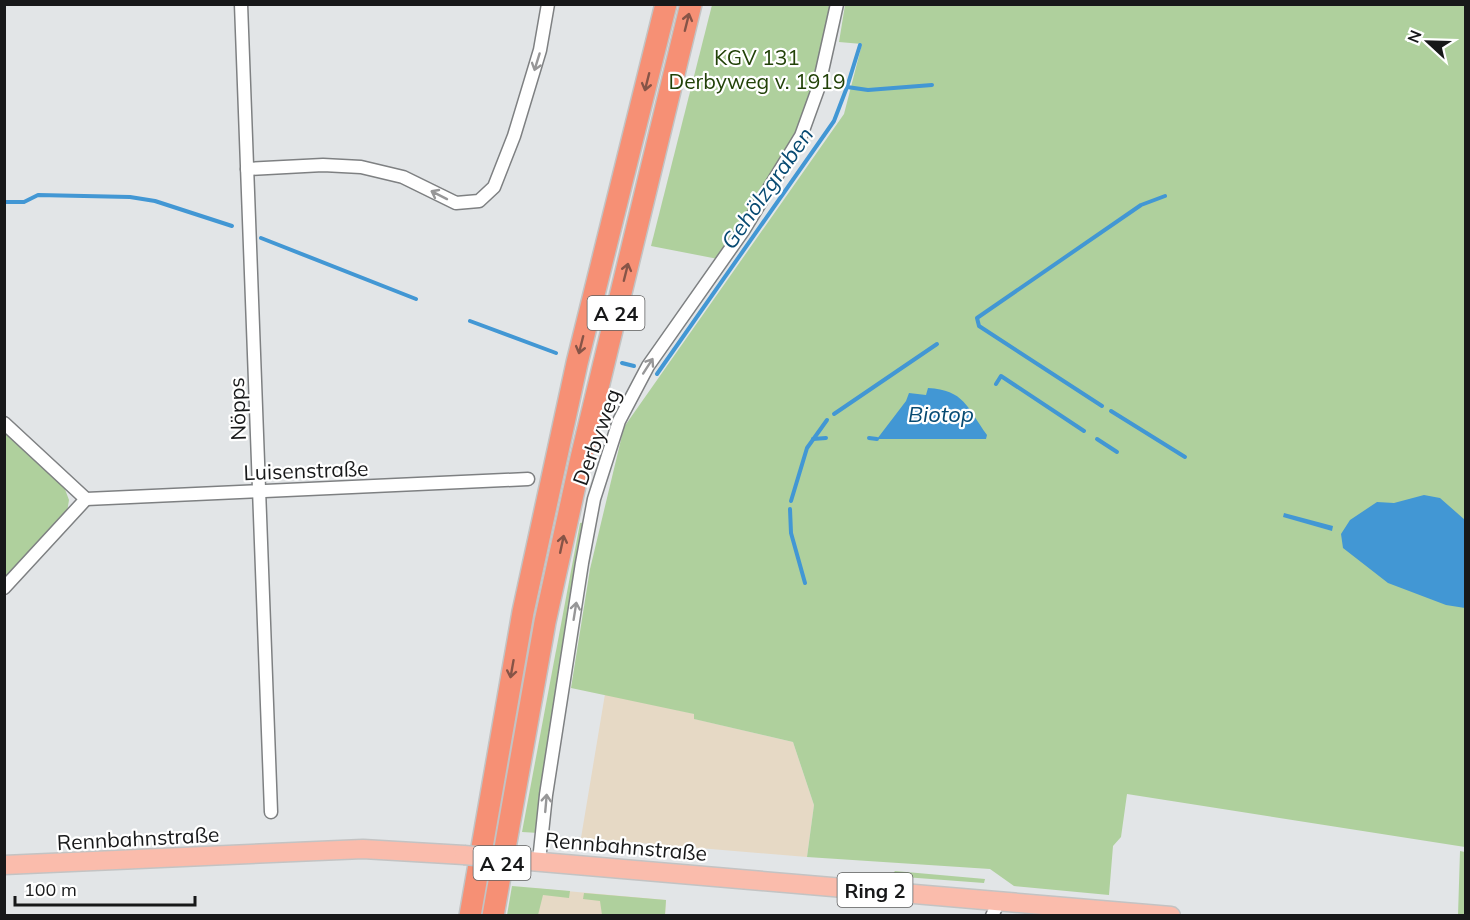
<svg xmlns="http://www.w3.org/2000/svg" width="1470" height="920" viewBox="0 0 1470 920" font-family="Mulish,sans-serif">
  <style>
    .commercial { fill: #e6d9c5 }
    .green { fill: #afd09d }
    .water { fill: #4297d4 }
    .lines { fill: none; stroke-linecap: round; stroke-linejoin: round }
    .stream { stroke: #4297d4; stroke-width: 4 }
    .minor-casing { stroke: #7e8082; stroke-width: 15 }
    .primary-casing { stroke: #c3c3c3; stroke-width: 21 }
    .motorway-casing { stroke: #c3c3c3; stroke-width: 24 }
    .minor { stroke: #fff; stroke-width: 12 }
    .primary { stroke: #fabcac; stroke-width: 18 }
    .motorway { stroke: #f69075; stroke-width: 21 }
    .primary-bridge-casing { stroke: #c3c3c3; stroke-width: 21; stroke-linecap: butt }
    .primary-bridge { stroke: #fabcac; stroke-width: 18 }
    .oneway { stroke: #865447 }
    .oneway2 { stroke: #979798 }
    .labels { text-anchor: middle; dominant-baseline: central; stroke-width: 4.5; stroke-linejoin: round; paint-order: stroke }
    .shield { fill: #fff; stroke: #5d5d5e; stroke-width: 1.5 }
    .shield-label { font-size: 20px; font-weight: bold; fill: #171819 }
    .park-label { font-size: 21px; fill: #224208; stroke: #fff }
    .street-label { font-size: 21px; fill: #171819; stroke: #fff }
    .water-label { font-size: 22px; font-style: italic; fill: #074a72; stroke: #fff }
  </style>
  <rect width="100%" height="100%" fill="#e2e5e7"/>
  <g class="commercial">
    <polygon points="605,694 695,714 695,719 793,742 814,805 807,857 581,838"/>
    <polygon points="533,888 666,900 665,915 528,916"/>
  </g>
  <g class="green">
    <polygon points="712,5 834,5 814,88 793,144 718,259 651,246"/>
    <polygon points="845,5 1465,5 1465,847 1127,794 1121,837 1113,846 1109,895 1014,886 990,869 807,857 814,805 793,742 694,719 694,714 571,688 590,569 624,427 844,114 862,44 839,42"/>
    <polygon points="4,430 63,484 69,500 67,512 4,582"/>
    <polygon points="586,522 539,833 522,832 580,523"/>
    <polygon points="1460,851 1465,852 1465,915 1458,915"/>
    <polygon points="895,871 985,879 984,883 891,876"/>
    <polygon points="512,886 570,891 569,898 543,895 538,915 507,915"/>
    <polygon points="584,893 666,900 665,915 602,915 600,901 583,899"/>
  </g>
  <g class="water">
    <path d="M928,388C964,390 967,407 987,435L986,439H877L906,401L909,393L926,395Z"/>
    <polygon points="1424,495 1440,498 1465,520 1465,608 1446,605 1388,583 1343,548 1341,534 1350,520 1377,502 1394,503"/>
    <polygon points="1284,513 1333,526 1332,531 1283,517"/>
  </g>
  <g class="lines">
    <g class="stream">
      <polyline points="847,87 860,45"/>
      <polyline points="4,202 24,202 38,195 130,197 155,201 232,226"/>
      <polyline points="261,238 416,299"/>
      <polyline points="470,321 556,353"/>
      <polyline points="622,363 634,366"/>
      <polyline points="657,374 834,121 847,87 868,90 932,85"/>
      <polyline points="996,384 1001,376 1084,431"/>
      <polyline points="1102,406 979,326 977,318 1141,205 1165,196"/>
      <polyline points="1111,411 1185,457"/>
      <polyline points="834,414 937,344"/>
      <polyline points="869,438 877,439"/>
      <polyline points="813,439 826,438"/>
      <polyline points="1097,439 1117,452"/>
      <polyline points="791,501 807,448 827,420"/>
      <polyline points="790,509 791,533 805,583"/>
    </g>
    <g class="minor-casing">
      <g id="minor">
        <polyline points="241,4 271,812"/>
        <polyline points="247,169 323,165 361,167 403,177 456,203 479,201 494,187 514,136 540,50 548,4"/>
        <polyline points="4,423 86,499 4,588"/>
        <polyline points="86,499 528,479"/>
        <polyline points="539,861 546,795 582,563 594,499 619,421 648,366 743,231 801,136 818,89 837,4"/>
        <polyline points="992,916 999,901"/>
      </g>
    </g>
    <g class="primary-casing">
      <g id="primary">
        <polyline points="518,860 1171,916"/>
        <polyline points="4,865 363,849 464,855"/>
      </g>
    </g>
    <g class="motorway-casing">
      <g id="motorway">
        <polyline points="470,916 523,612 577,363 666,4"/>
        <polyline points="493,916 545,622 581,458 691,4"/>
      </g>
    </g>
    <use href="#minor" class="minor"/>
    <use href="#primary" class="primary"/>
    <use href="#motorway" class="motorway"/>
    <g class="primary-bridge-casing">
      <polyline id="primary-bridge" points="464,855 518,860"/>
    </g>
    <use href="#primary-bridge" class="primary-bridge"/>
  </g>
  <defs><path id="oneway-shaft" d="M-6 0H5M1.5-3L5.5 0L1.5 3" fill="none" stroke-width="1.6" stroke-linecap="round" stroke-linejoin="round" transform="scale(1.5)"/></defs>
  <g class="oneway">
    <use href="#oneway-shaft" transform="translate(687 22) rotate(-76)"/>
    <use href="#oneway-shaft" transform="translate(647 82) rotate(104)"/>
    <use href="#oneway-shaft" transform="translate(626 272) rotate(-76)"/>
    <use href="#oneway-shaft" transform="translate(581 345) rotate(104)"/>
    <use href="#oneway-shaft" transform="translate(562 544) rotate(-78)"/>
    <use href="#oneway-shaft" transform="translate(512 669) rotate(100)"/>
  </g>
  <g class="oneway2">
    <use href="#oneway-shaft" transform="translate(537 62) rotate(107)"/>
    <use href="#oneway-shaft" transform="translate(439 195) rotate(-153)"/>
    <use href="#oneway-shaft" transform="translate(648 366) rotate(-57)"/>
    <use href="#oneway-shaft" transform="translate(575 611) rotate(-81)"/>
    <use href="#oneway-shaft" transform="translate(546 803) rotate(-85)"/>
  </g>
  <g class="labels">
    <g class="shield">
      <rect x="587.5" y="296" width="57" height="34" rx="4.5"/>
      <rect x="473.5" y="846" width="57" height="34" rx="4.5"/>
      <rect x="837.5" y="873" width="75" height="34" rx="4.5"/>
    </g>
    <g class="shield-label">
      <text x="616" y="313">A 24</text>
      <text x="502" y="863">A 24</text>
      <text x="875" y="890">Ring 2</text>
    </g>
    <g class="park-label">
      <text x="757" y="57">KGV 131<tspan x="757" dy="24">Derbyweg v. 1919</tspan></text>
    </g>
    <g class="street-label">
      <text transform="translate(237 409) rotate(-92)">Nöpps</text>
      <text transform="translate(596 437) rotate(-70)">Derbyweg</text>
      <text transform="translate(306 470) rotate(-2)">Luisenstraße</text>
      <text transform="translate(138 838) rotate(-3)">Rennbahnstraße</text>
      <text transform="translate(626 846) rotate(5)">Rennbahnstraße</text>
    </g>
    <g class="water-label">
      <text transform="translate(767 188) rotate(-55)">Gehölzgraben</text>
      <text x="941" y="414">Biotop</text>
    </g>
  </g>
  <rect width="1470" height="920" fill="none" stroke="#171819" stroke-width="12"/>
  <g transform="translate(1428 42) rotate(292)" stroke="#ffffff" stroke-width="4.5" paint-order="stroke">
  <path d="M0-4.5L10 22L0 15L-10 22Z" fill="#171819"/>
  <text y="-9" font-size="16" font-weight="bold" text-anchor="middle" fill="#171819">N</text>
  </g>
  <path d="M15 896v9h180v-9" fill="none" stroke="#171819" stroke-width="3"/>
  <text x="24" y="896" font-size="18" fill="#171819" stroke="#ffffff" stroke-width="4.5" paint-order="stroke">100 m</text>
</svg>
